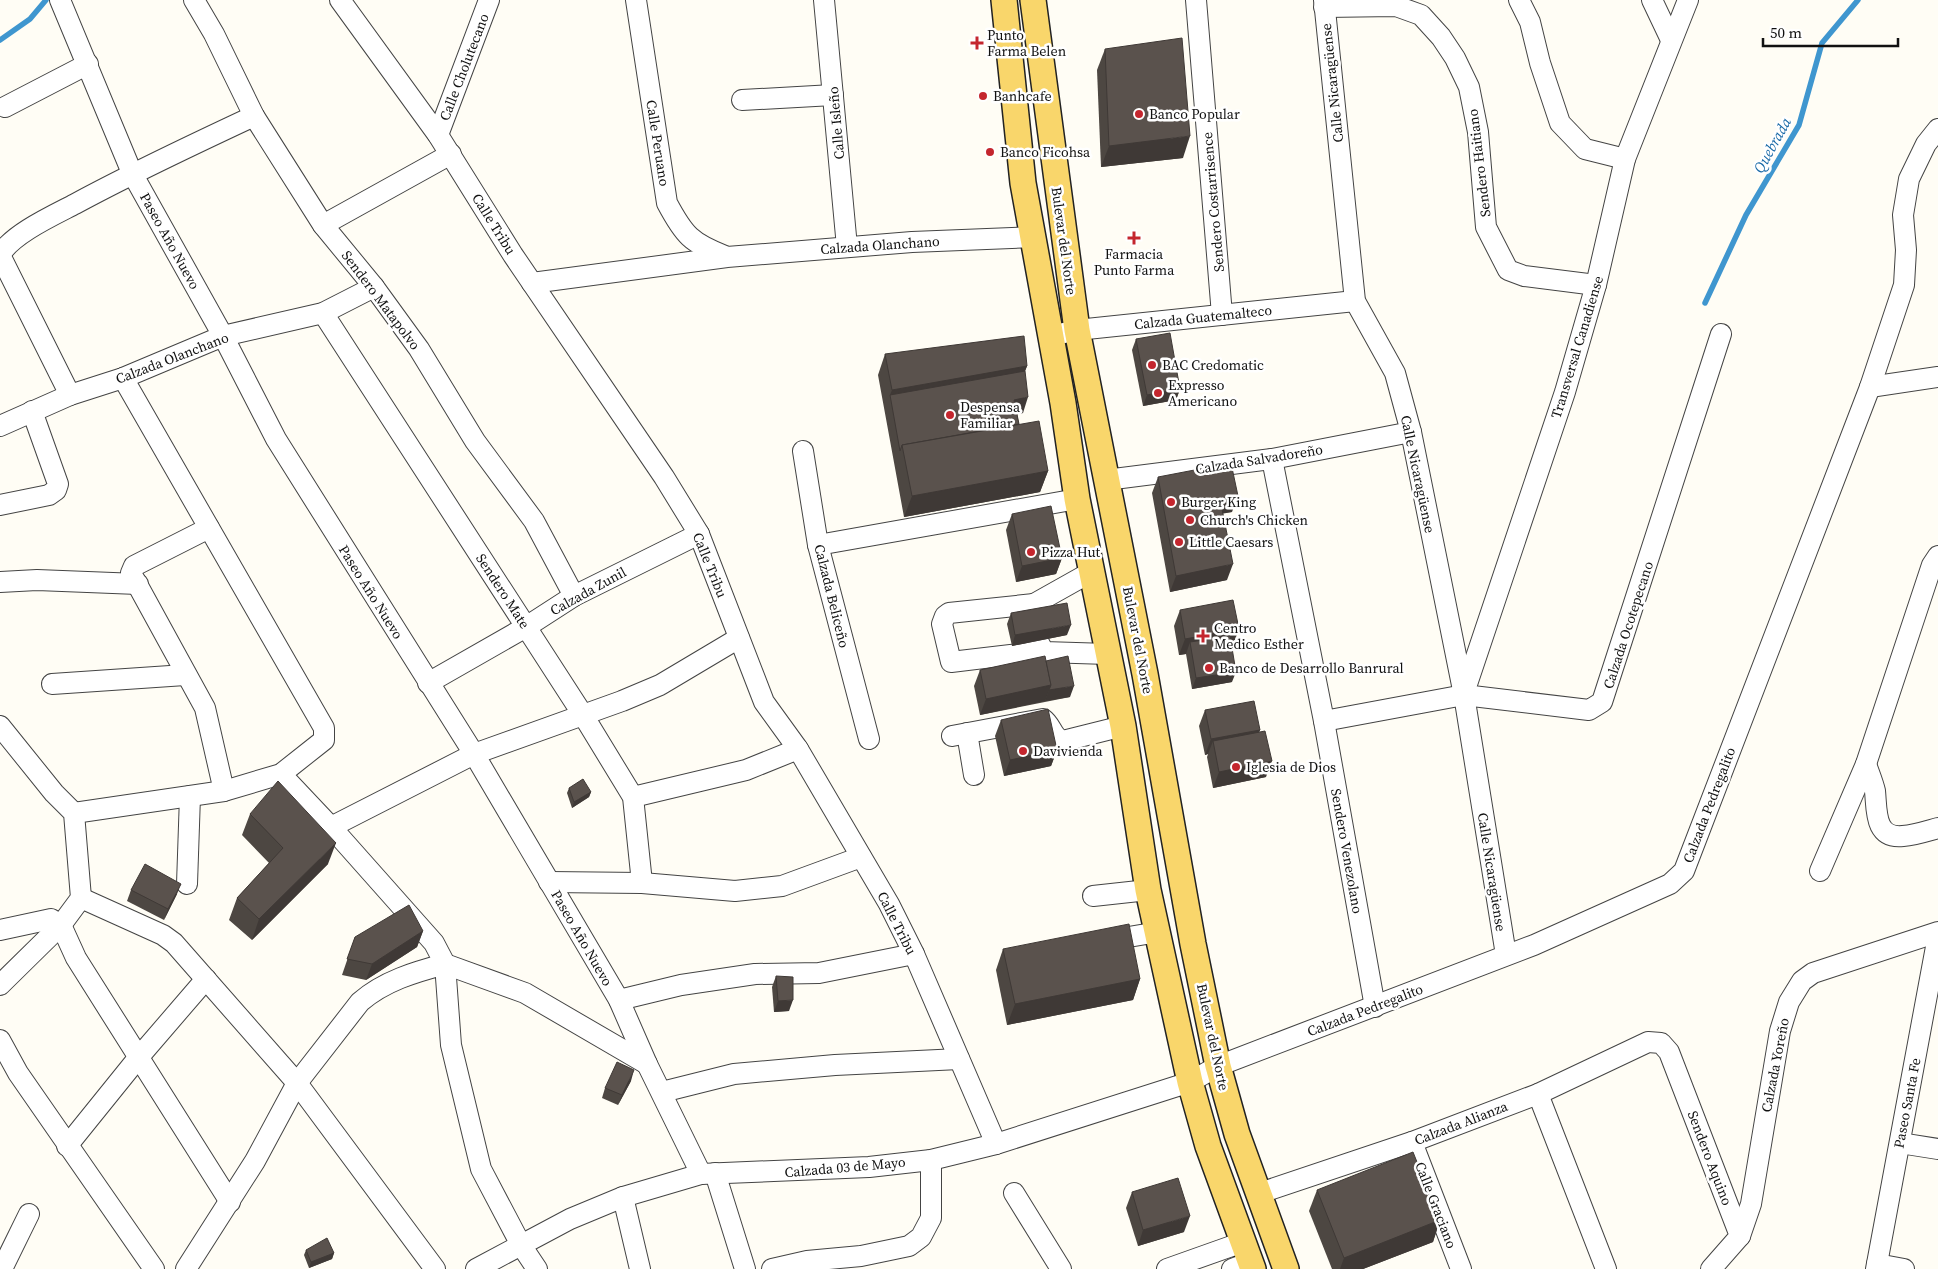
<svg xmlns="http://www.w3.org/2000/svg" width="1938" height="1269" viewBox="0 0 1938 1269" font-family="'Source Serif 4',serif">
  <style>
    .lines { fill: none; stroke-linecap: round; stroke-linejoin: round }
    .stream { stroke: #3f96cf; stroke-width: 5.5 }
    .minor-casing { stroke: #444; stroke-width: 22 }
    .major-casing { stroke: #222; stroke-width: 28 }
    .minor { stroke: #fff; stroke-width: 20 }
    .major { stroke: #f9d66b; stroke-width: 25 }
    .wall { fill: #4d4742 }
    .shaded-wall { fill: #3f3936 }
    .building { fill: #5a524d; stroke: #3f3936 }
    .poi-dot { fill: #c4262e; stroke: #fff; stroke-width: 2 }
    .labels { text-anchor: middle; dominant-baseline: central; stroke-width: 5; stroke-linejoin: round; paint-order: stroke }
    .poi-label { font-size: 14px; fill: #111; stroke: #fff; text-anchor: start }
    .street-label { font-size: 14px; fill: #111; stroke: #fff }
    .water-label { font-size: 15px; font-style: italic; fill: #1768a6; stroke: #fff }
  </style>
  <rect width="100%" height="100%" fill="#fffdf5"/>
  <g class="lines">
    <g class="stream">
      <polyline points="0,40 30,19 46,0"/>
      <polyline points="1705,303 1746,215 1799,125 1822,43 1858,0"/>
    </g>
    <g class="minor-casing">
      <g id="minor">
        <polyline points="60,0 132,173 223,336 276,439 474,754 619,1000 647,1064 701,1174"/>
        <polyline points="194,0 214,34 254,116 323,225 374,287 419,349 475,441 534,521 574,596"/>
        <polyline points="340,0 438,135 513,255 664,477 699,534 764,702 798,749 889,904 914,954 996,1144"/>
        <path d="M636,0L667,203C684,235 691,243 725,256"/>
        <polyline points="824,0 847,247"/>
        <polyline points="1196,0 1222,315"/>
        <polyline points="1324,0 1355,301 1395,373 1411,432 1464,695 1506,955"/>
        <polyline points="1519,0 1530,22 1540,63 1560,123 1585,149 1625,159"/>
        <polyline points="1652,0 1671,40"/>
        <polyline points="1324,7 1396,6 1421,15 1441,37 1455,58 1469,87 1478,132 1486,227 1508,270 1524,276 1596,285"/>
        <polyline points="742,100 833,95"/>
        <polyline points="5,107 88,64"/>
        <polyline points="438,135 489,0"/>
        <polyline points="323,225 451,154"/>
        <path d="M0,255C12,234 54,215 75,204C134,172 194,144 254,116"/>
        <polyline points="0,255 70,395"/>
        <polyline points="532,283 727,257 912,242 1034,237"/>
        <polyline points="323,313 583,715 633,797 642,883"/>
        <polyline points="1051,336 1077,330 1355,301"/>
        <polyline points="1870,387 1938,377"/>
        <polyline points="0,426 70,395 123,378 223,336 323,313 374,287"/>
        <polyline points="803,451 818,545 869,739"/>
        <polyline points="1272,459 1324,721 1375,1007"/>
        <polyline points="1106,480 1272,459 1411,432"/>
        <polyline points="0,505 49,495 56,490 58,484 32,411"/>
        <polyline points="209,528 134,566 131,573 205,708 224,791"/>
        <polyline points="818,545 1077,499"/>
        <polyline points="0,582 37,580 138,584"/>
        <polyline points="1034,604 949,613 945,616 942,624 951,662 1043,651"/>
        <polyline points="1033,616 1034,604 1091,572"/>
        <polyline points="1038,641 1044,652 1108,654"/>
        <polyline points="428,683 526,627 574,596 699,534"/>
        <polyline points="52,684 185,675"/>
        <polyline points="1464,693 1565,392 1596,285 1625,159 1688,0"/>
        <polyline points="1324,721 1464,695 1589,710 1602,702 1721,334"/>
        <polyline points="0,726 54,793 74,813 81,898 61,925 0,985"/>
        <polyline points="967,733 974,775"/>
        <path d="M952,736L1043,719C1052,725 1052,738 1063,741L1123,726"/>
        <path d="M1866,764C1869,773 1873,782 1875,791C1877,810 1874,839 1903,836C1915,835 1927,831 1938,828"/>
        <polyline points="281,774 331,827 434,943 445,964 525,993 647,1064"/>
        <polyline points="633,797 746,770 798,749"/>
        <polyline points="74,813 224,791 281,774 324,740 324,728 123,378"/>
        <polyline points="331,827 474,754 622,701 660,685 739,638"/>
        <polyline points="1820,871 1866,764 1932,565 1938,556"/>
        <polyline points="549,882 642,883 735,891 782,886 861,857"/>
        <polyline points="187,884 190,796"/>
        <polyline points="1093,896 1148,890"/>
        <polyline points="81,898 163,935 174,943 297,1083 435,1269"/>
        <polyline points="0,930 51,919 61,925 76,958 230,1202"/>
        <polyline points="1105,941 1158,932"/>
        <polyline points="619,1000 681,985 755,974 819,973 914,954"/>
        <polyline points="0,1040 18,1073 154,1269"/>
        <polyline points="662,1092 734,1074 835,1065 959,1059"/>
        <polyline points="1538,1094 1606,1269"/>
        <polyline points="1412,1142 1461,1269"/>
        <polyline points="1900,1143 1938,1149"/>
        <polyline points="67,1146 138,1058 206,979"/>
        <polyline points="715,1173 745,1269"/>
        <polyline points="1014,1193 1061,1269"/>
        <polyline points="1257,1194 1412,1142 1538,1094 1648,1042 1661,1043 1669,1052 1740,1236 1711,1269"/>
        <polyline points="623,1197 640,1269"/>
        <polyline points="1740,1236 1751,1204 1780,1031 1789,1002 1802,981 1813,973 1938,932"/>
        <polyline points="1877,1264 1904,1269"/>
        <polyline points="2,1269 29,1214"/>
        <path d="M186,1269L255,1161L297,1083L360,1002C384,981 415,972 445,964L451,1045L481,1169L521,1245L537,1269"/>
        <polyline points="476,1269 570,1219 623,1197 701,1174 869,1167 931,1160 996,1144 1190,1082 1218,1066 1534,945 1670,884 1684,871 1870,387 1904,285 1906,250 1903,215 1909,179 1926,144 1938,129"/>
        <polyline points="772,1269 807,1261 861,1256 909,1246 921,1237 931,1218 931,1160"/>
        <polyline points="1167,1269 1243,1242"/>
        <polyline points="1232,1269 1250,1262"/>
        <polyline points="1876,1269 1938,936"/>
      </g>
    </g>
    <g class="major-casing">
      <g id="major">
        <polyline points="1004,0 1023,183 1063,403 1077,499 1123,726 1148,890 1190,1082 1208,1146 1253,1269"/>
        <polyline points="1033,0 1077,330 1145,674 1193,944 1218,1066 1237,1134 1286,1269"/>
      </g>
    </g>
    <use href="#minor" class="minor"/>
    <use href="#major" class="major"/>
  </g>
  <g class="wall">
    <polygon points="1105,49 1183,158 1101,167 1097,70"/>
    <polygon points="1136,339 1180,389 1176,400 1143,406 1132,350"/>
    <polygon points="885,354 1027,366 1025,371 1023,413 1017,414 1019,424 1048,471 1040,492 904,517 878,375"/>
    <polygon points="1158,477 1232,512 1223,513 1227,580 1170,592 1152,493"/>
    <polygon points="1012,514 1062,558 1056,574 1016,582 1006,530"/>
    <polygon points="1180,610 1233,645 1232,646 1232,682 1192,689 1186,654 1179,655 1174,626"/>
    <polygon points="1011,613 1067,635 1012,646 1007,624"/>
    <polygon points="1046,661 1070,697 980,715 974,686 980,670"/>
    <polygon points="1205,710 1260,730 1259,732 1266,777 1213,788 1207,757 1208,754 1205,755 1199,726"/>
    <polygon points="1001,720 1057,750 1051,766 1004,776 995,736"/>
    <polygon points="569,788 591,792 589,797 572,808 567,793"/>
    <polygon points="250,814 328,864 252,940 229,920 237,898 269,863 242,835"/>
    <polygon points="131,890 177,894 164,920 127,901"/>
    <polygon points="423,931 417,947 366,980 342,975 355,937"/>
    <polygon points="1003,949 1140,979 1133,1000 1007,1025 996,970"/>
    <polygon points="776,976 789,1011 774,1012 772,987"/>
    <polygon points="631,1081 618,1105 602,1098 605,1088"/>
    <polygon points="1317,1190 1440,1220 1433,1242 1363,1269 1332,1269 1309,1211"/>
    <polygon points="1132,1192 1184,1232 1138,1246 1126,1208"/>
    <polygon points="306,1250 334,1253 332,1259 309,1268 304,1255"/>
  </g>
  <g class="shaded-wall">
    <polygon points="1190,136 1183,158 1101,167 1109,146"/>
    <polygon points="1027,366 1019,387 890,395 892,390"/>
    <polygon points="1180,389 1176,400 1143,406 1147,395"/>
    <polygon points="1028,397 1023,413 1008,416 1014,400"/>
    <polygon points="1048,471 1040,492 904,517 912,496"/>
    <polygon points="1238,496 1232,512 1215,515 1220,499"/>
    <polygon points="1062,558 1056,574 1016,582 1022,566"/>
    <polygon points="1233,564 1227,580 1170,592 1176,576"/>
    <polygon points="1071,625 1067,635 1012,646 1015,635"/>
    <polygon points="1239,629 1233,645 1192,653 1190,642 1186,654 1179,655 1185,639"/>
    <polygon points="1236,672 1232,682 1192,689 1196,678"/>
    <polygon points="1051,685 1045,701 980,715 986,699"/>
    <polygon points="1074,686 1070,697 1045,701 1049,690"/>
    <polygon points="1260,730 1254,746 1213,741 1208,754 1205,755 1211,739"/>
    <polygon points="1057,750 1051,766 1004,776 1010,760"/>
    <polygon points="1272,761 1266,777 1213,788 1219,772"/>
    <polygon points="591,792 589,797 572,808 574,802"/>
    <polygon points="336,843 328,864 252,940 259,919"/>
    <polygon points="181,884 177,894 164,920 168,909"/>
    <polygon points="423,931 417,947 366,980 372,964"/>
    <polygon points="1140,979 1133,1000 1007,1025 1015,1004"/>
    <polygon points="793,1000 789,1011 774,1012 778,1001"/>
    <polygon points="634,1070 631,1081 618,1105 622,1095"/>
    <polygon points="1190,1216 1184,1232 1138,1246 1143,1230"/>
    <polygon points="1440,1220 1433,1242 1363,1269 1340,1269 1344,1258"/>
    <polygon points="334,1253 332,1259 309,1268 311,1262"/>
  </g>
  <g class="building">
    <polygon points="1182,38 1190,136 1109,146 1105,49"/>
    <polygon points="1170,333 1180,389 1147,395 1136,339"/>
    <polygon points="1024,336 1027,366 892,390 885,354"/>
    <polygon points="1025,371 1028,397 1014,400 1019,424 902,445 900,451 890,395"/>
    <polygon points="1039,421 1048,471 912,496 902,445"/>
    <polygon points="1231,463 1238,496 1220,499 1233,564 1176,576 1158,477"/>
    <polygon points="1051,506 1062,558 1022,566 1012,514"/>
    <polygon points="1233,600 1239,629 1185,639 1180,610"/>
    <polygon points="1067,603 1071,625 1015,635 1011,613"/>
    <polygon points="1230,636 1236,672 1196,678 1190,642"/>
    <polygon points="1045,656 1051,685 986,699 980,670"/>
    <polygon points="1068,656 1074,686 1049,690 1051,685 1046,661"/>
    <polygon points="1254,701 1260,730 1211,739 1205,710"/>
    <polygon points="1048,709 1057,750 1010,760 1001,720"/>
    <polygon points="1265,731 1272,761 1219,772 1213,741"/>
    <polygon points="583,779 591,792 574,802 569,788"/>
    <polygon points="278,781 336,843 259,919 237,898 283,848 250,814"/>
    <polygon points="145,864 181,884 168,909 131,890"/>
    <polygon points="409,905 423,931 372,964 347,959 355,937"/>
    <polygon points="1129,924 1140,979 1015,1004 1003,949"/>
    <polygon points="776,976 793,977 793,1000 778,1001"/>
    <polygon points="617,1062 634,1070 622,1095 605,1088"/>
    <polygon points="1413,1152 1440,1220 1344,1258 1317,1190"/>
    <polygon points="1178,1178 1190,1216 1143,1230 1132,1192"/>
    <polygon points="327,1238 334,1253 311,1262 306,1250"/>
  </g>
  <g class="poi-dot">
    <path d="M974.5 35.5h5v5h5v5h-5v5h-5v-5h-5v-5h5z"/>
    <circle cx="983" cy="96" r="5"/>
    <circle cx="1139" cy="114" r="5"/>
    <circle cx="990" cy="152" r="5"/>
    <path d="M1131.5 230.5h5v5h5v5h-5v5h-5v-5h-5v-5h5z"/>
    <circle cx="1152" cy="365" r="5"/>
    <circle cx="1158" cy="393" r="5"/>
    <circle cx="950" cy="415" r="5"/>
    <circle cx="1171" cy="502" r="5"/>
    <circle cx="1190" cy="520" r="5"/>
    <circle cx="1179" cy="542" r="5"/>
    <circle cx="1031" cy="552" r="5"/>
    <path d="M1200.5 628.5h5v5h5v5h-5v5h-5v-5h-5v-5h5z"/>
    <circle cx="1209" cy="668" r="5"/>
    <circle cx="1023" cy="751" r="5"/>
    <circle cx="1236" cy="767" r="5"/>
  </g>
  <g class="labels">
    <g class="poi-label">
      <text x="987" y="35">Punto<tspan x="987" dy="16">Farma Belen</tspan></text>
      <text x="993" y="96">Banhcafe</text>
      <text x="1149" y="114">Banco Popular</text>
      <text x="1000" y="152">Banco Ficohsa</text>
      <text x="1134" y="254" text-anchor="middle">Farmacia<tspan x="1134" dy="16">Punto Farma</tspan></text>
      <text x="1162" y="365">BAC Credomatic</text>
      <text x="1168" y="385">Expresso<tspan x="1168" dy="16">Americano</tspan></text>
      <text x="960" y="407">Despensa<tspan x="960" dy="16">Familiar</tspan></text>
      <text x="1181" y="502">Burger King</text>
      <text x="1200" y="520">Church's Chicken</text>
      <text x="1189" y="542">Little Caesars</text>
      <text x="1041" y="552">Pizza Hut</text>
      <text x="1214" y="628">Centro<tspan x="1214" dy="16">Medico Esther</tspan></text>
      <text x="1219" y="668">Banco de Desarrollo Banrural</text>
      <text x="1033" y="751">Davivienda</text>
      <text x="1246" y="767">Iglesia de Dios</text>
    </g>
    <g class="street-label">
      <text transform="translate(464 67) rotate(-69)">Calle Cholutecano</text>
      <text transform="translate(1332 83) rotate(-96)">Calle Nicaragüense</text>
      <text transform="translate(836 123) rotate(-95)">Calle Isleño</text>
      <text transform="translate(658 143) rotate(81)">Calle Peruano</text>
      <text transform="translate(1479 163) rotate(-97)">Sendero Haitiano</text>
      <text transform="translate(1213 202) rotate(-95)">Sendero Costarrisence</text>
      <text transform="translate(494 224) rotate(58)">Calle Tribu</text>
      <text transform="translate(170 241) rotate(61)">Paseo Año Nuevo</text>
      <text transform="translate(1064 241) rotate(82)">Bulevar del Norte</text>
      <text transform="translate(880 245) rotate(-4)">Calzada Olanchano</text>
      <text transform="translate(381 300) rotate(53)">Sendero Matapolvo</text>
      <text transform="translate(1203 317) rotate(-6)">Calzada Guatemalteco</text>
      <text transform="translate(1577 347) rotate(-73)">Transversal Canadiense</text>
      <text transform="translate(172 358) rotate(-21)">Calzada Olanchano</text>
      <text transform="translate(1259 459) rotate(-9)">Calzada Salvadoreño</text>
      <text transform="translate(1418 474) rotate(78)">Calle Nicaragüense</text>
      <text transform="translate(710 565) rotate(68)">Calle Tribu</text>
      <text transform="translate(503 591) rotate(57)">Sendero Mate</text>
      <text transform="translate(588 591) rotate(-29)">Calzada Zunil</text>
      <text transform="translate(371 592) rotate(58)">Paseo Año Nuevo</text>
      <text transform="translate(832 596) rotate(76)">Calzada Beliceño</text>
      <text transform="translate(1628 625) rotate(-72)">Calzada Ocotepecano</text>
      <text transform="translate(1138 640) rotate(79)">Bulevar del Norte</text>
      <text transform="translate(1709 805) rotate(-69)">Calzada Pedregalito</text>
      <text transform="translate(1347 851) rotate(80)">Sendero Venezolano</text>
      <text transform="translate(1492 872) rotate(81)">Calle Nicaragüense</text>
      <text transform="translate(897 923) rotate(63)">Calle Tribu</text>
      <text transform="translate(582 938) rotate(60)">Paseo Año Nuevo</text>
      <text transform="translate(1365 1010) rotate(-21)">Calzada Pedregalito</text>
      <text transform="translate(1213 1037) rotate(78)">Bulevar del Norte</text>
      <text transform="translate(1775 1065) rotate(-79)">Calzada Yoreño</text>
      <text transform="translate(1907 1103) rotate(-79)">Paseo Santa Fe</text>
      <text transform="translate(1461 1123) rotate(-21)">Calzada Alianza</text>
      <text transform="translate(1710 1158) rotate(69)">Sendero Aquino</text>
      <text transform="translate(845 1167) rotate(-5)">Calzada 03 de Mayo</text>
      <text transform="translate(1436 1205) rotate(69)">Calle Graciano</text>
    </g>
    <g class="water-label">
      <text transform="translate(1772 145) rotate(-61)">Quebrada</text>
    </g>
  </g>
  <path d="M1763 38v8h135v-8" fill="none" stroke="#111111" stroke-width="2.5"/>
  <text x="1770" y="38" font-size="15" fill="#111111" stroke="#ffffff" stroke-width="4" paint-order="stroke">50 m</text>
</svg>
